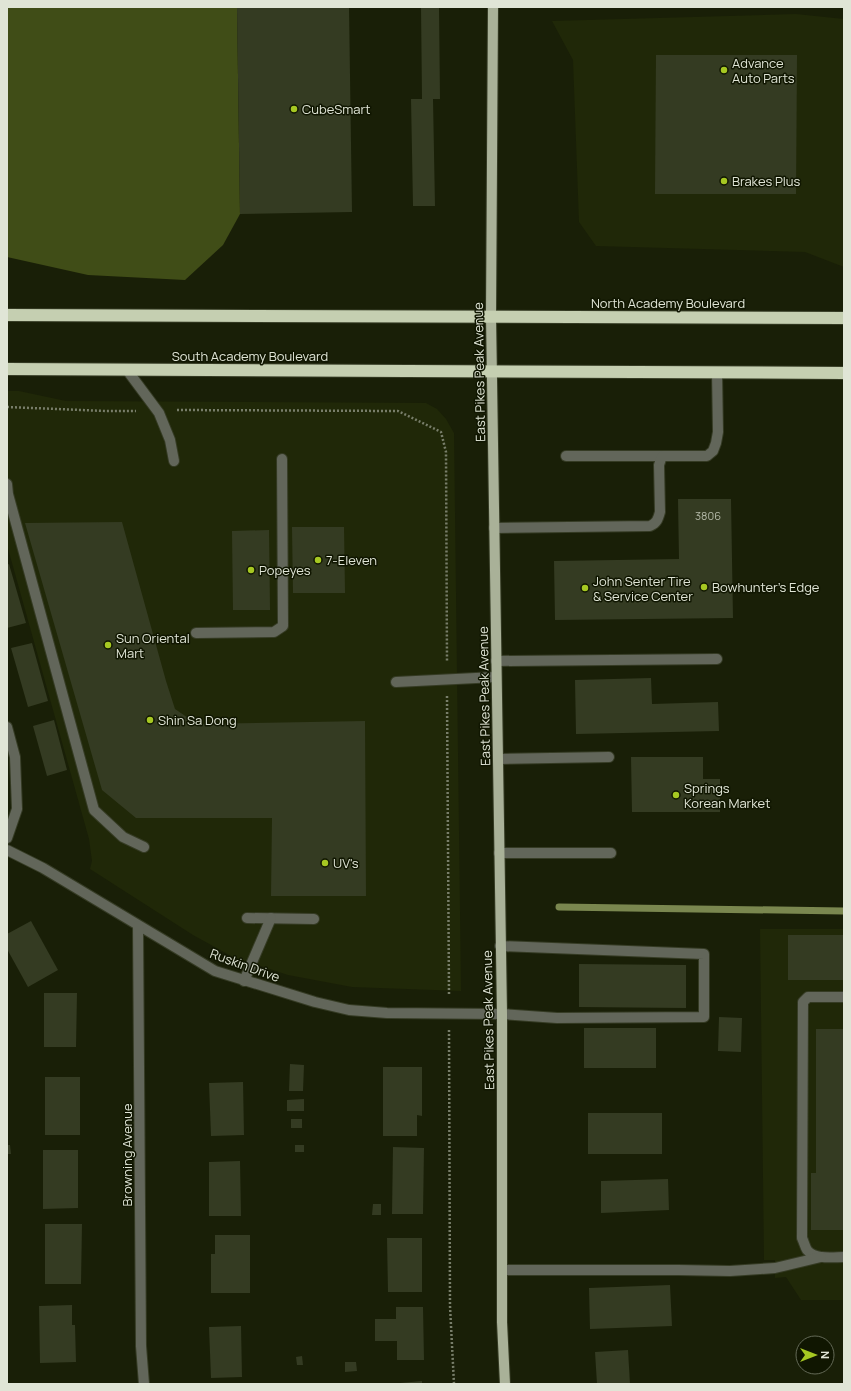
<svg xmlns="http://www.w3.org/2000/svg" width="851" height="1391" viewBox="0 0 851 1391" font-family="Manrope,sans-serif">
  <style>
    .built { fill: #202808 }
    .forest { fill: #404d17 }
    .lines { fill: none; stroke-linecap: round; stroke-linejoin: round }
    .stream { stroke: #7a874f; stroke-width: 7 }
    .building { fill: #343b22 }
    .minor-casing { stroke: #353b24; stroke-width: 12 }
    .major-casing { stroke: #353b24; stroke-width: 12 }
    .highway-casing { stroke: #353b24; stroke-width: 14 }
    .path { stroke: #787e6a; stroke-width: 2.5; stroke-dasharray: 2 2; stroke-linecap: butt }
    .minor { stroke: #62665a; stroke-width: 10 }
    .major { stroke: #a9b198; stroke-width: 10 }
    .highway { stroke: #c5cfb1; stroke-width: 12 }
    .poi-dot { fill: #a6c822; stroke: #101601; stroke-width: 1.5 }
    .labels { text-anchor: middle; dominant-baseline: central; stroke-width: 3; stroke-linejoin: round; paint-order: stroke }
    .number-label { font-size: 11px; fill: #b5baa9 }
    .poi-label { font-size: 13px; fill: #e0e5d6; stroke: #101601; text-anchor: start }
    .street-label { font-size: 13px; fill: #e0e5d6; stroke: #101601 }
  </style>
  <rect width="100%" height="100%" fill="#191f07"/>
  <g class="built">
    <polygon points="796,14 844,19 844,267 805,252 596,246 579,222 573,60 552,21"/>
    <polygon points="7,391 19,391 66,401 426,403 437,409 446,419 454,433 461,991 352,987 288,975 233,957 193,935 90,869 92,861 89,839 7,545"/>
    <polygon points="760,929 844,929 844,1300 801,1300 786,1277 775,1278 775,1260 764,1260"/>
  </g>
  <polygon class="forest" points="7,7 237,7 240,214 223,245 185,280 88,275 7,257"/>
  <g class="lines">
    <polyline class="stream" points="559,907 844,911"/>
  </g>
  <g class="building">
    <polygon points="237,7 349,7 352,212 240,214"/>
    <polygon points="421,7 439,7 440,99 433,99 435,206 413,206 411,99 422,99"/>
    <polygon points="656,55 797,55 796,194 655,194"/>
    <polygon points="678,499 731,499 733,618 555,620 554,561 679,559"/>
    <polygon points="122,522 166,681 175,709 197,724 365,721 366,896 271,896 272,818 136,818 102,790 25,523"/>
    <polygon points="292,527 344,527 345,593 293,593"/>
    <polygon points="269,530 270,610 233,610 232,531"/>
    <polygon points="9,564 26,623 7,628 7,565"/>
    <polygon points="32,643 48,701 28,707 11,648"/>
    <polygon points="651,678 652,704 718,702 719,731 576,734 575,680"/>
    <polygon points="54,720 67,770 47,776 33,726"/>
    <polygon points="631,757 703,757 703,779 720,779 720,812 632,812"/>
    <polygon points="31,921 58,970 28,987 7,949 7,934"/>
    <rect x="788" y="935" width="56" height="45"/>
    <polygon points="579,964 686,965 686,1008 579,1007"/>
    <polygon points="44,993 77,993 76,1047 44,1047"/>
    <polygon points="719,1017 742,1018 741,1052 718,1051"/>
    <rect x="584" y="1028" width="72" height="40"/>
    <polygon points="816,1029 844,1029 844,1230 811,1230 811,1173 816,1173"/>
    <polygon points="290,1064 304,1065 303,1091 289,1091"/>
    <polygon points="383,1067 422,1067 422,1116 417,1115 417,1136 383,1136"/>
    <rect x="45" y="1077" width="35" height="58"/>
    <polygon points="243,1082 244,1135 211,1136 209,1083"/>
    <polygon points="304,1099 304,1111 287,1111 287,1100"/>
    <rect x="588" y="1113" width="74" height="41"/>
    <rect x="291" y="1119" width="11" height="9"/>
    <polygon points="7,1145 10,1145 11,1154 7,1154"/>
    <rect x="295" y="1145" width="9" height="7"/>
    <polygon points="393,1147 424,1148 423,1214 392,1214"/>
    <polygon points="43,1150 78,1150 78,1208 43,1209"/>
    <polygon points="240,1161 241,1216 209,1216 209,1162"/>
    <polygon points="668,1179 669,1210 601,1213 601,1181"/>
    <polygon points="373,1204 381,1204 381,1215 372,1215"/>
    <polygon points="45,1224 82,1224 81,1284 45,1284"/>
    <polygon points="215,1235 250,1235 250,1293 211,1293 211,1254 215,1254"/>
    <polygon points="387,1238 422,1238 422,1292 388,1292"/>
    <polygon points="670,1285 672,1326 590,1329 589,1288"/>
    <polygon points="72,1305 72,1325 75,1325 76,1362 40,1363 39,1306"/>
    <polygon points="396,1307 423,1307 424,1360 397,1360 397,1341 375,1341 375,1319 396,1319"/>
    <polygon points="241,1326 242,1377 211,1378 209,1327"/>
    <polygon points="628,1350 630,1384 597,1384 595,1352"/>
    <polygon points="302,1356 303,1365 297,1365 296,1357"/>
    <polygon points="345,1362 356,1362 357,1371 345,1372"/>
    <polygon points="422,1381 422,1384 400,1384 400,1383"/>
  </g>
  <g class="lines">
    <g class="minor-casing">
      <g id="minor">
        <polyline points="127,370 159,413 170,440 174,461"/>
        <polyline points="566,456 663,456"/>
        <polyline points="7,484 8,494 94,810 123,837 144,847"/>
        <path d="M494,528L650,526C657,523 658,519 660,512L659,465L661,459L663,456H707L713,451L716,443L718,432L717,372"/>
        <polyline points="196,633 274,632 283,626 282,459"/>
        <polyline points="496,661 717,659"/>
        <polyline points="396,682 496,677"/>
        <polyline points="7,727 15,757 17,809 7,838"/>
        <polyline points="498,759 609,757"/>
        <polyline points="7,850 43,868 215,971 315,1002 349,1010 387,1013 502,1014 557,1018 704,1017 704,954 500,946"/>
        <polyline points="499,853 611,853"/>
        <polyline points="247,918 314,919"/>
        <polyline points="138,926 141,1346 144,1384"/>
        <polyline points="244,981 271,918"/>
        <path d="M844,997H808L803,1002L802,1238C804,1242 805,1247 807,1250C815,1260 833,1257 844,1257"/>
        <polyline points="502,1270 678,1270 730,1271 775,1268 821,1257"/>
      </g>
    </g>
    <g class="major-casing">
      <polyline id="major" points="493,7 491,316 502,1014 502,1322 505,1384"/>
    </g>
    <g class="highway-casing">
      <g id="highway">
        <polyline points="7,315 844,318"/>
        <polyline points="7,369 844,373"/>
      </g>
    </g>
    <g class="path">
      <polyline points="7,407 106,411 136,411"/>
      <polyline points="177,410 398,411 441,432 446,452 447,661"/>
      <polyline points="447,696 449,995"/>
      <polyline points="449,1030 450,1306 454,1384"/>
    </g>
    <use href="#minor" class="minor"/>
    <use href="#major" class="major"/>
    <use href="#highway" class="highway"/>
  </g>
  <g class="poi-dot">
    <circle cx="724" cy="70" r="4"/>
    <circle cx="294" cy="109" r="4"/>
    <circle cx="724" cy="181" r="4"/>
    <circle cx="318" cy="560" r="4"/>
    <circle cx="251" cy="570" r="4"/>
    <circle cx="704" cy="587" r="4"/>
    <circle cx="585" cy="588" r="4"/>
    <circle cx="108" cy="645" r="4"/>
    <circle cx="150" cy="720" r="4"/>
    <circle cx="676" cy="795" r="4"/>
    <circle cx="325" cy="863" r="4"/>
  </g>
  <g class="labels">
    <g class="number-label">
      <text x="708" y="515">3806</text>
    </g>
    <g class="poi-label">
      <text x="732" y="63">Advance<tspan x="732" dy="15">Auto Parts</tspan></text>
      <text x="302" y="109">CubeSmart</text>
      <text x="732" y="181">Brakes Plus</text>
      <text x="326" y="560">7-Eleven</text>
      <text x="259" y="570">Popeyes</text>
      <text x="593" y="581">John Senter Tire<tspan x="593" dy="15">&amp; Service Center</tspan></text>
      <text x="712" y="587">Bowhunter's Edge</text>
      <text x="116" y="638">Sun Oriental<tspan x="116" dy="15">Mart</tspan></text>
      <text x="158" y="720">Shin Sa Dong</text>
      <text x="684" y="788">Springs<tspan x="684" dy="15">Korean Market</tspan></text>
      <text x="333" y="863">UV's</text>
    </g>
    <g class="street-label">
      <text x="668" y="303">North Academy Boulevard</text>
      <text x="250" y="356">South Academy Boulevard</text>
      <text transform="translate(479 372) rotate(-91)">East Pikes Peak Avenue</text>
      <text transform="translate(484 696) rotate(-91)">East Pikes Peak Avenue</text>
      <text transform="translate(245 965) rotate(20)">Ruskin Drive</text>
      <text transform="translate(488 1020) rotate(-91)">East Pikes Peak Avenue</text>
      <text transform="translate(127 1155) rotate(-90)">Browning Avenue</text>
    </g>
  </g>
  <rect width="851" height="1391" fill="none" stroke="#e0e5d6" stroke-width="16"/>
  <g transform="translate(815 1355) rotate(90)"><circle r="19" fill="#101601" stroke="#636956"/>
  <path d="M0-3L7 15L0 10L-7 15Z" fill="#a6c822"/>
  <text y="-6" font-size="11" font-weight="bold" text-anchor="middle" fill="#e0e5d6">N</text>
  </g>
</svg>
